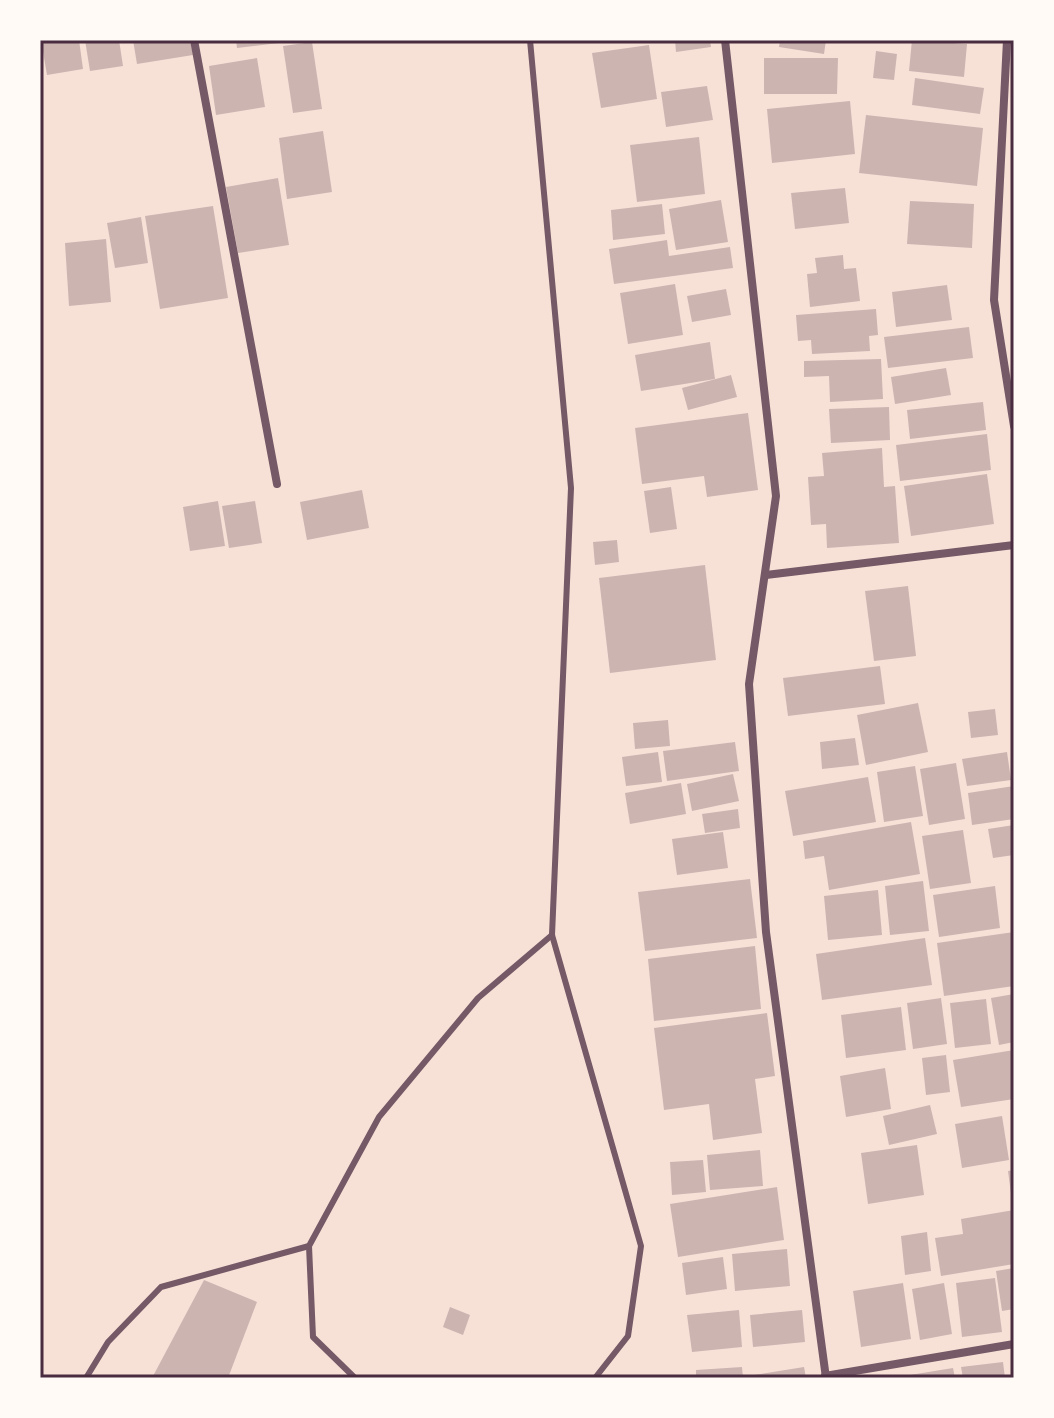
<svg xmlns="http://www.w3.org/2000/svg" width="1054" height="1418" viewBox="0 0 1054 1418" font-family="Mulish,sans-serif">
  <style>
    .building { fill: #ccb4b1 }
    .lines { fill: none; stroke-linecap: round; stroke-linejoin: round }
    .service { stroke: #755966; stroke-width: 6 }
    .minor { stroke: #755966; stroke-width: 8 }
    .neatline { fill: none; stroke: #4a2c40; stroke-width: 3 }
  </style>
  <rect width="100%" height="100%" fill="#f7e1d7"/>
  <g class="building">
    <polygon points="41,40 79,40 83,69 47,75"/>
    <polygon points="85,40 119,40 123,66 90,71"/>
    <polygon points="133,40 190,40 193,55 137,64"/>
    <polygon points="236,40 287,40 287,42 237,48"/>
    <polygon points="675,40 710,40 711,47 676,52"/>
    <polygon points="780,40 826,40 824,54 779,47"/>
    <polygon points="912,40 967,44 964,77 909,71"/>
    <polygon points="312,42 322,109 293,113 283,46"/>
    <polygon points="649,45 657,99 601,108 592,53"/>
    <polygon points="876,51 897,54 894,80 873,78"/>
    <polygon points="257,58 265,107 216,115 209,66"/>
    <polygon points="764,58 838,58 837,94 764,94"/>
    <polygon points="915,78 984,88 980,114 912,105"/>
    <polygon points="707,86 713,120 666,127 661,92"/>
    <polygon points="850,101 855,154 772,163 767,109"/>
    <polygon points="866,115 983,128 977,186 859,173"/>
    <polygon points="323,131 332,192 287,199 279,138"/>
    <polygon points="699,137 705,194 637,202 630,145"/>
    <polygon points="278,178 289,245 238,253 226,187"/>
    <polygon points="845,188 849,223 795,229 791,193"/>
    <polygon points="721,200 728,242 676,250 669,209"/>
    <polygon points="910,201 974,204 972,248 907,244"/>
    <polygon points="662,204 665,234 613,240 611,210"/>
    <polygon points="213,206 228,298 160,309 145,216"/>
    <polygon points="141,217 148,263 115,268 107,223"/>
    <polygon points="106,239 111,302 69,306 65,243"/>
    <polygon points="667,240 669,256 730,247 733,268 614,284 609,249"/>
    <polygon points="843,255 844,269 856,268 860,301 810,307 807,274 817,273 815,258"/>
    <polygon points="675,284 683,335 628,344 620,293"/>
    <polygon points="947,285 952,320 896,327 892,292"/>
    <polygon points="726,289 731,315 692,322 687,296"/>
    <polygon points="876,309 878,335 869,336 870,351 812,354 811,340 798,341 796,315"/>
    <polygon points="969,327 973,358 888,368 884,337"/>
    <polygon points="710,342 715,379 641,391 635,355"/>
    <polygon points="881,359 883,399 830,402 829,376 804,377 804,361"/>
    <polygon points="946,368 951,395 895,404 891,377"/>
    <polygon points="731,375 737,397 688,410 682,388"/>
    <polygon points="983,402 986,430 910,439 907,410"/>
    <polygon points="889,407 890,440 831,443 829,409"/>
    <polygon points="748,413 758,490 707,497 704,476 642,484 635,428"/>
    <polygon points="987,434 991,470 900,481 896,445"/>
    <polygon points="882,448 884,487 895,486 899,543 827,548 826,524 811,525 808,477 824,476 822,453"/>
    <polygon points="987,474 994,524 911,536 904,486"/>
    <polygon points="671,487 677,529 650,533 644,491"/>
    <polygon points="362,490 369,528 307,540 300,502"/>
    <polygon points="218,501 225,546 190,551 183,507"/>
    <polygon points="255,501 262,543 229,548 222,506"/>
    <polygon points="617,540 619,562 595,565 593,542"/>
    <polygon points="705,565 716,660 610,673 599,578"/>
    <polygon points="908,586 916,656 874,661 865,591"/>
    <polygon points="880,666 885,704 788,716 783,678"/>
    <polygon points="918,703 928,752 866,765 857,715"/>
    <polygon points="995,709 998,735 971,738 968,712"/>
    <polygon points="668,720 670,746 635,749 633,723"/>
    <polygon points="855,738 859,765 822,769 820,742"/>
    <polygon points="735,742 739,771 667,781 663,751"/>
    <polygon points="658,752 662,782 626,786 622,757"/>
    <polygon points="1007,752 1011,780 967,786 962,759"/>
    <polygon points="956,763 965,819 929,825 920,769"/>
    <polygon points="915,766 923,816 884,822 877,772"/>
    <polygon points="733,774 739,801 692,811 687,784"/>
    <polygon points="868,777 876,822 793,836 785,791"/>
    <polygon points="681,783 686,814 630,824 625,793"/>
    <polygon points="1014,786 1014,819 972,825 968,793"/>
    <polygon points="738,809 740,828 705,833 702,814"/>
    <polygon points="911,822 920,874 829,890 824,856 805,859 803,841"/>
    <polygon points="1014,825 1014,855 993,858 988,829"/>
    <polygon points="963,830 971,883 930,889 922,836"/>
    <polygon points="723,832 728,868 677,875 672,839"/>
    <polygon points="750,879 757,938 645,951 638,892"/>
    <polygon points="923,881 929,931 890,935 885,886"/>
    <polygon points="995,886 1000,928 939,937 933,895"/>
    <polygon points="878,890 882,935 828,940 824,896"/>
    <polygon points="1014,932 1014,986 944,996 937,943"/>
    <polygon points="925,938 932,985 822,1000 816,954"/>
    <polygon points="755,946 761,1009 654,1021 648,959"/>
    <polygon points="1014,994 1014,1042 999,1045 991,998"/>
    <polygon points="941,998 947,1044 913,1049 907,1003"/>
    <polygon points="986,999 991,1044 955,1048 950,1003"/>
    <polygon points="901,1007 906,1050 846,1058 841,1015"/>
    <polygon points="767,1013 775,1076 755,1079 762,1133 713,1140 709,1104 664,1110 654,1028"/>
    <polygon points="1014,1050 1014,1099 961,1107 953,1060"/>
    <polygon points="946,1055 950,1092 926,1095 922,1058"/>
    <polygon points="885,1068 891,1109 846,1117 840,1076"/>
    <polygon points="930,1105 937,1134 889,1145 883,1116"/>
    <polygon points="1002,1116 1009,1160 962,1168 955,1124"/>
    <polygon points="917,1145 924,1195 868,1204 861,1153"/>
    <polygon points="760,1150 763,1186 710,1190 707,1155"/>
    <polygon points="703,1160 706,1192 672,1195 670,1162"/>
    <polygon points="1014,1170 1014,1201 1012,1201 1008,1171"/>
    <polygon points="777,1187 784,1240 678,1257 670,1204"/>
    <polygon points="1014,1210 1014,1264 941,1276 935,1238 963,1234 961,1219"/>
    <polygon points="927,1232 931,1271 905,1275 901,1236"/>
    <polygon points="787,1249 790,1286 735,1291 732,1254"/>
    <polygon points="723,1257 727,1289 686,1295 682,1263"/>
    <polygon points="1014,1268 1014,1309 1002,1311 996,1271"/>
    <polygon points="995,1278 1002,1332 962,1337 956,1283"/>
    <polygon points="204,1280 257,1302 228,1378 152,1378"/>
    <polygon points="903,1283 911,1339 861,1347 853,1291"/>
    <polygon points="944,1283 952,1334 920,1340 912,1289"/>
    <polygon points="450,1307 470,1315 463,1335 443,1327"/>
    <polygon points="739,1310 742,1347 692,1352 687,1315"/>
    <polygon points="802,1310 805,1342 753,1347 750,1315"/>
    <polygon points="1003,1362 1005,1378 963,1378 961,1367"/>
    <polygon points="742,1367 743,1378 696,1378 696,1370"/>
    <polygon points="804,1367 806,1378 748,1378 748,1376"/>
    <polygon points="953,1368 955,1378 910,1378 910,1375"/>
  </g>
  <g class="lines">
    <g class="service">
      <polyline points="530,40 571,488 552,935 641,1246 628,1336 595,1378"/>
      <polyline points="86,1378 108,1342 161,1287 309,1246"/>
      <polyline points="355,1378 313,1337 309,1246 379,1117 478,998 552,935"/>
    </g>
    <g class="minor">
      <polyline points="194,40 277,484"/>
      <polyline points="725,40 776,496 749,684 766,932 826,1378"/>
      <polyline points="1007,40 994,300 1014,426"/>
      <polyline points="766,575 1014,545"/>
      <polyline points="825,1376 1014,1344"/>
    </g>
  </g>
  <rect width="1054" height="1418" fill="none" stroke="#fffaf5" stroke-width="84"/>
  <rect x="42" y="42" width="970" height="1334" class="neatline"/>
</svg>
